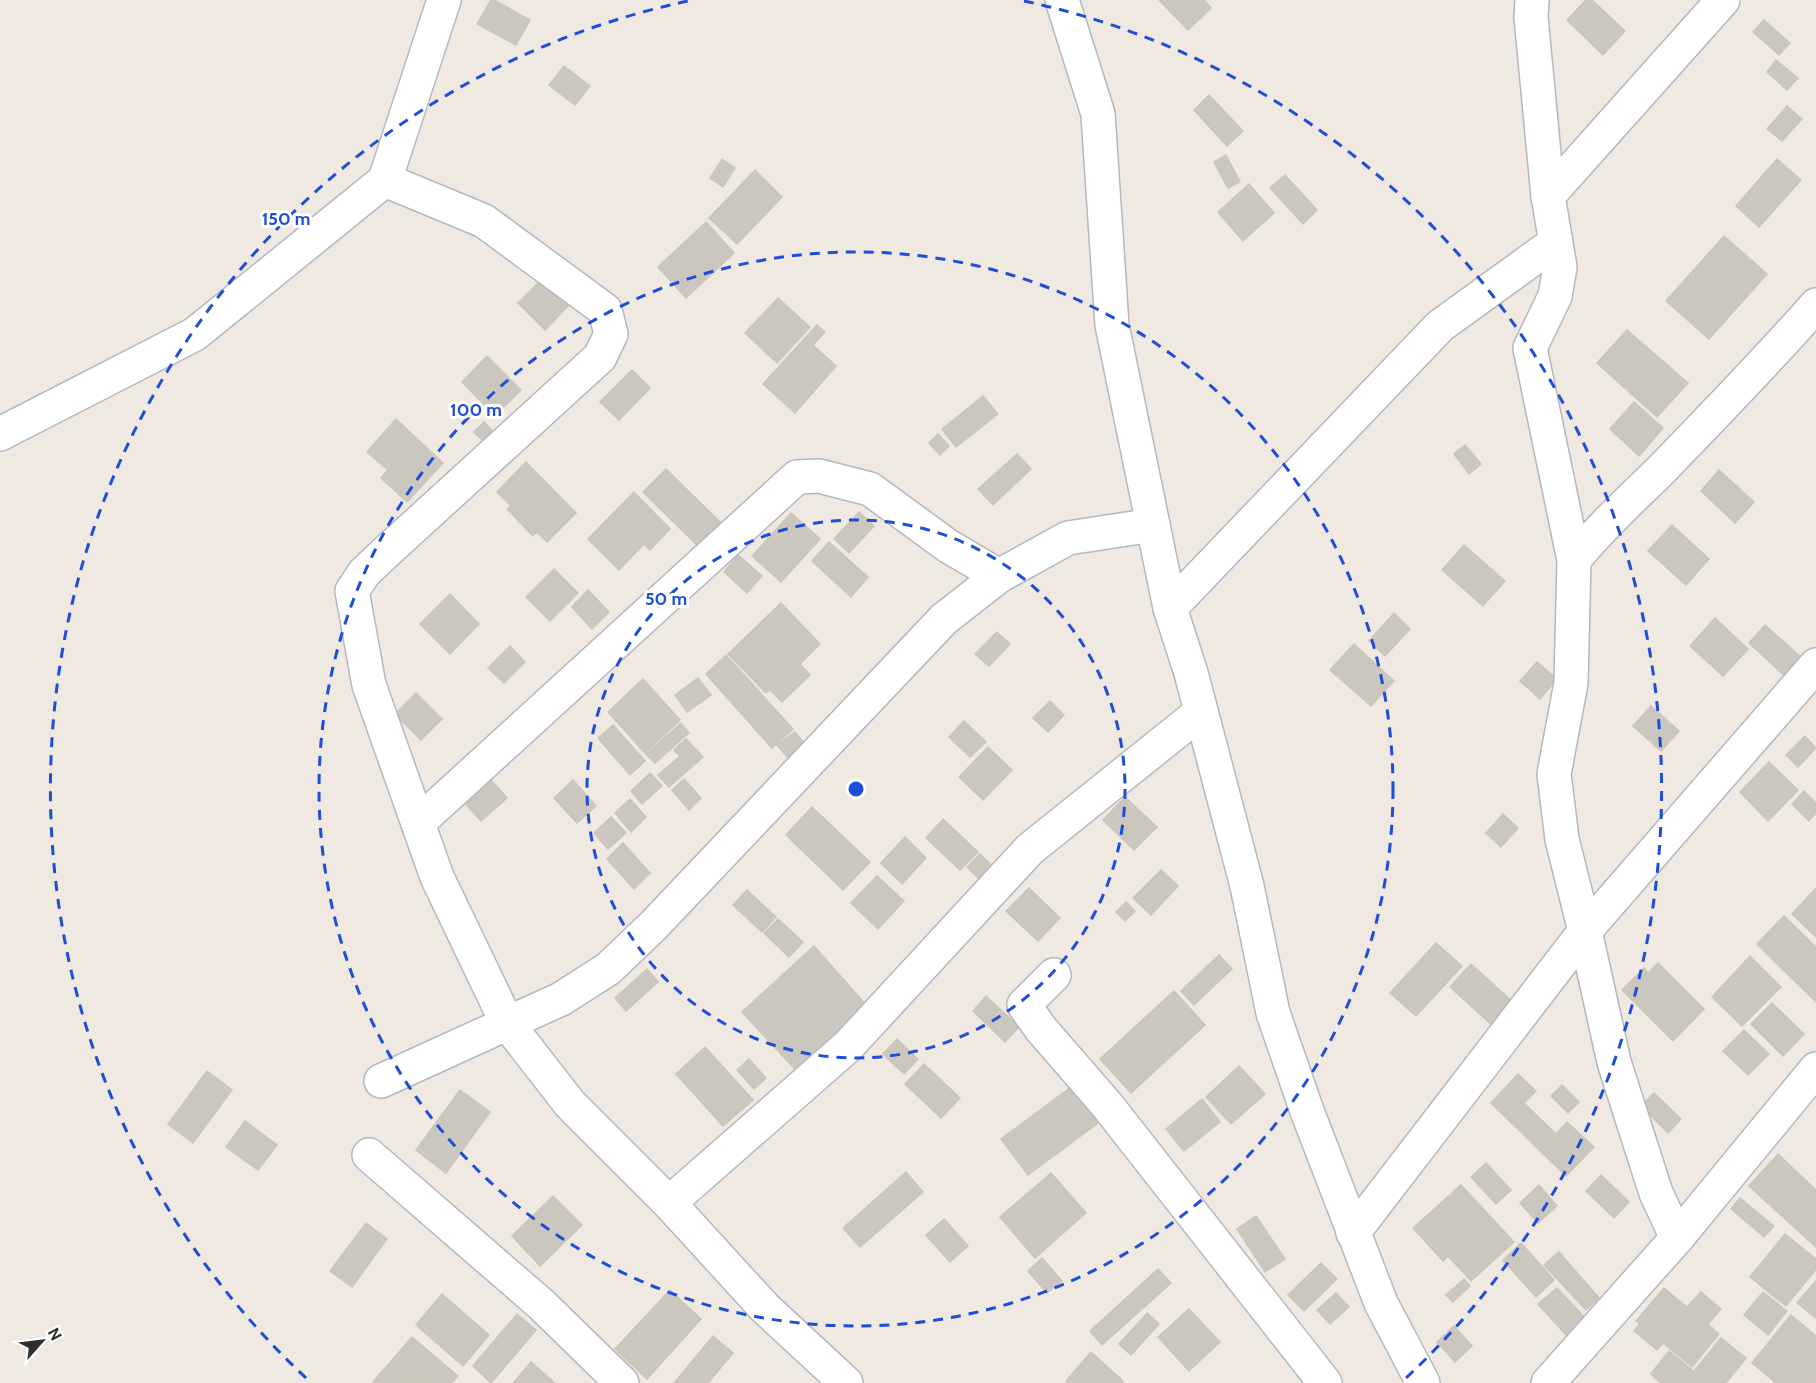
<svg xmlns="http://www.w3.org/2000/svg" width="1816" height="1383" viewBox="0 0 1816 1383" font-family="Cabin,sans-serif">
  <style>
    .building { fill: #cbc7bf; stroke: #cbc5ba; stroke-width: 1.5 }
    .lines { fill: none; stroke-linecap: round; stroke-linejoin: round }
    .minor-casing { stroke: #b4b7c1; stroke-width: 36 }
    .minor { stroke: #fff; stroke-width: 33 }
    .ring { fill: none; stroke: #1d4ed8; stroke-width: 3; stroke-dasharray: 10 8 }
    .centre { fill: #1d4ed8; stroke: #fff; stroke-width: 3 }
    .ring-label { font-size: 18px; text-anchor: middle; font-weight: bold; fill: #1d4ed8; stroke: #fff; stroke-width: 6; stroke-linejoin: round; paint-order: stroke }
  </style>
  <rect width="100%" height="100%" fill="#efe9e1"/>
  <g class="building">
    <polygon points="491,0 494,0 530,20 516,45 477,24"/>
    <polygon points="1159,0 1204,0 1211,8 1188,30"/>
    <polygon points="1586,0 1592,0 1625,31 1603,55 1567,20"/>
    <polygon points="1764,20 1790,43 1779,55 1753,32"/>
    <polygon points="1776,60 1798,78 1787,90 1767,72"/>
    <polygon points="564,66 590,86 575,105 549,85"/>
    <polygon points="1209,95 1243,131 1227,146 1194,110"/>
    <polygon points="1787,106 1802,119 1782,141 1767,129"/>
    <polygon points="1226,155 1240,182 1228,188 1214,162"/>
    <polygon points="722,159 735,168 723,187 710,178"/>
    <polygon points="1777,159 1801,180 1759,227 1736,206"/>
    <polygon points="755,170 782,197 737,244 709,218"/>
    <polygon points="1285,175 1317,210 1303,224 1270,188"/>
    <polygon points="1249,184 1274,213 1243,241 1218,212"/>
    <polygon points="706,222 734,253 686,298 658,267"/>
    <polygon points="1724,236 1767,274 1709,339 1666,301"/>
    <polygon points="544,277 570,304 545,330 518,303"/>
    <polygon points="778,298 810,327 777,363 745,333"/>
    <polygon points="817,325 825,332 813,345 836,366 795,413 763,384"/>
    <polygon points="1627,330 1688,383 1657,417 1597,363"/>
    <polygon points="487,356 521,390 495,416 462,382"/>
    <polygon points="632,370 650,388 619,420 600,402"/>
    <polygon points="983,396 998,414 956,447 942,429"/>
    <polygon points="1634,402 1663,428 1639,456 1610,429"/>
    <polygon points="396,419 443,463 407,502 381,478 388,470 367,452"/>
    <polygon points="484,422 501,440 492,450 474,432"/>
    <polygon points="938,434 949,446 940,455 929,443"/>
    <polygon points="1465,445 1481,464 1469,474 1454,454"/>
    <polygon points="1017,454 1031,469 993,505 978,489"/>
    <polygon points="526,462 576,513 547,542 537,532 533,536 507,509 511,506 497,492"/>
    <polygon points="666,469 721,523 698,546 643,492"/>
    <polygon points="1719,470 1754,502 1735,523 1701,491"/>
    <polygon points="634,492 670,529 650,550 644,544 619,570 588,539"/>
    <polygon points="859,512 874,526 849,553 834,539"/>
    <polygon points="791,513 820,539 781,582 752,556"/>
    <polygon points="1672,525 1709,559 1686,585 1648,551"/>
    <polygon points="829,542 868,577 851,597 812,561"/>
    <polygon points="1464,545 1505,581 1483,606 1442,570"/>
    <polygon points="738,555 762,576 747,593 724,572"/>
    <polygon points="554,569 578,593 550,621 526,597"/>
    <polygon points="588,590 609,612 592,629 572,607"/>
    <polygon points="450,594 479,624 450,654 420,624"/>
    <polygon points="781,603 820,644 800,664 810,675 782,702 770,690 766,693 728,654"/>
    <polygon points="1394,613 1410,629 1385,656 1369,641"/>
    <polygon points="1715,618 1748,649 1723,676 1690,646"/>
    <polygon points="1765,625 1803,659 1786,677 1749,643"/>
    <polygon points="997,632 1010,644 989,666 975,654"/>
    <polygon points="1354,644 1394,681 1371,706 1330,670"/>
    <polygon points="510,646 525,662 504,683 488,668"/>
    <polygon points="726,655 793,729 772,748 706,674"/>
    <polygon points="1537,662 1557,679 1540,699 1520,681"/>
    <polygon points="698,678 711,695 687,712 675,695"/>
    <polygon points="643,679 680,720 645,753 608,712"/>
    <polygon points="416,693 442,719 421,740 395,714"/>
    <polygon points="1050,701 1064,715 1048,732 1033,718"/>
    <polygon points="1651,706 1679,731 1661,751 1633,726"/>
    <polygon points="964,721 986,742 970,757 949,737"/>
    <polygon points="681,723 689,733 655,763 646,754"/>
    <polygon points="613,725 645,761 630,775 598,738"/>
    <polygon points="795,732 809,749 792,763 777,745"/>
    <polygon points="1805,736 1816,748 1798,767 1786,755"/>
    <polygon points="686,739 703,757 669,787 658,775 680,756 674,750"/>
    <polygon points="988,747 1012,770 983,800 959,777"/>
    <polygon points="1769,762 1798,790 1768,821 1740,792"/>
    <polygon points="650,773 662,786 642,804 631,791"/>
    <polygon points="490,779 507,798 481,821 464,802"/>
    <polygon points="684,779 701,798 689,810 672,790"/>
    <polygon points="573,780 596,806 577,823 554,798"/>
    <polygon points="1804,791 1816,803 1816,813 1809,821 1792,804"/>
    <polygon points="1125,797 1157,827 1134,850 1103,820"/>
    <polygon points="630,799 646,817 631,832 615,813"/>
    <polygon points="812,807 870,862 843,890 786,835"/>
    <polygon points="1503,814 1518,828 1501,847 1486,833"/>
    <polygon points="611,817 626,833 608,849 594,833"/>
    <polygon points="943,819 978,852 960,870 926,838"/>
    <polygon points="905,837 926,858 902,884 881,863"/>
    <polygon points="623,843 650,873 634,889 607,859"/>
    <polygon points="980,854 994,868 981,881 967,867"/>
    <polygon points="1161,870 1178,886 1151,915 1133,898"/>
    <polygon points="877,876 904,901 878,929 851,903"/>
    <polygon points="1029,888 1060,918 1038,941 1006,911"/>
    <polygon points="1816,888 1816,937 1792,914"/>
    <polygon points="747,890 776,917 762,932 733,905"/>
    <polygon points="1126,902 1135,911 1125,921 1116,912"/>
    <polygon points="1784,916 1816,947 1816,1002 1757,944"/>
    <polygon points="778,919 803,942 789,957 764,933"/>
    <polygon points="1436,943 1462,966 1416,1016 1390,993"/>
    <polygon points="814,946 874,1014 803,1078 742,1012"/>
    <polygon points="1219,955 1232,969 1194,1005 1181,991"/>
    <polygon points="1750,956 1781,987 1742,1026 1712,997"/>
    <polygon points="1658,963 1704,1009 1673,1041 1622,990 1644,968 1648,973"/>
    <polygon points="1471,964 1514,1003 1493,1026 1450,987"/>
    <polygon points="647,969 658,982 626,1011 615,998"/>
    <polygon points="1174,991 1205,1025 1131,1093 1100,1059"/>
    <polygon points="986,996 1019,1027 1005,1042 973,1011"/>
    <polygon points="1772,1003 1804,1034 1783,1056 1751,1024"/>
    <polygon points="1744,1030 1769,1054 1748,1075 1723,1051"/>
    <polygon points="897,1039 918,1059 904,1074 883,1054"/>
    <polygon points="705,1047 753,1100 723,1126 676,1074"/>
    <polygon points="749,1059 766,1078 754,1089 737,1070"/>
    <polygon points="924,1064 960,1098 941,1118 905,1084"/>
    <polygon points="1239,1066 1265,1094 1231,1124 1206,1097"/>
    <polygon points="207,1071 232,1090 193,1143 168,1124"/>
    <polygon points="1518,1074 1536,1091 1524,1103 1556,1134 1567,1122 1594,1147 1566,1176 1491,1103"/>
    <polygon points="1075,1084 1102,1120 1028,1175 1001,1139"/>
    <polygon points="1562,1085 1579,1102 1568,1113 1551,1096"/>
    <polygon points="460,1090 490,1112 446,1173 416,1150"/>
    <polygon points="1654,1093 1681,1119 1668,1133 1641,1106"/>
    <polygon points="1202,1099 1220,1122 1184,1151 1166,1129"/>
    <polygon points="245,1121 277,1145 258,1170 226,1147"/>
    <polygon points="1778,1154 1816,1190 1816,1247 1749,1186"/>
    <polygon points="1486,1163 1511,1190 1496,1204 1471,1177"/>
    <polygon points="906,1172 923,1192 860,1247 843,1228"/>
    <polygon points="1051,1173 1086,1213 1035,1258 1000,1217"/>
    <polygon points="1601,1175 1629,1202 1614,1218 1586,1191"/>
    <polygon points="1461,1185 1514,1242 1471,1281 1448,1256 1443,1261 1413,1228"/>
    <polygon points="1539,1185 1557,1206 1538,1223 1520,1203"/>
    <polygon points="553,1196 582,1225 540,1266 512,1236"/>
    <polygon points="1740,1198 1774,1226 1764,1237 1731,1209"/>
    <polygon points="1256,1216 1285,1259 1265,1272 1237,1229"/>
    <polygon points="944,1219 968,1246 950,1262 926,1235"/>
    <polygon points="366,1223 387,1239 352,1287 330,1271"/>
    <polygon points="1785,1234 1816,1259 1816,1269 1786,1306 1750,1277"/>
    <polygon points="1521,1243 1554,1280 1536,1297 1503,1260"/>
    <polygon points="1559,1252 1599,1298 1586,1310 1544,1265"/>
    <polygon points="1042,1258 1062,1281 1047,1293 1028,1271"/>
    <polygon points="1321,1263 1337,1279 1304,1311 1288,1295"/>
    <polygon points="1158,1269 1171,1283 1102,1345 1090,1331"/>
    <polygon points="1464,1279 1470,1286 1453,1302 1446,1295"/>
    <polygon points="1816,1281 1816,1318 1797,1303"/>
    <polygon points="1557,1288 1586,1319 1567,1336 1538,1304"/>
    <polygon points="1664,1288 1687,1307 1701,1292 1721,1309 1708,1324 1719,1334 1692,1367 1663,1343 1657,1350 1634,1331 1640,1324 1636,1321"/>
    <polygon points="670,1290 701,1319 647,1379 615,1349"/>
    <polygon points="1763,1292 1787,1311 1768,1335 1744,1315"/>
    <polygon points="1336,1293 1349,1307 1330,1324 1317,1310"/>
    <polygon points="442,1294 489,1335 463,1366 416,1325"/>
    <polygon points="1189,1309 1220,1342 1189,1371 1158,1337"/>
    <polygon points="1147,1313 1159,1324 1131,1355 1119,1344"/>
    <polygon points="517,1314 536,1330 491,1383 473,1366"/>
    <polygon points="1791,1315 1816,1336 1816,1383 1776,1383 1752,1363"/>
    <polygon points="1454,1326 1472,1346 1455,1362 1437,1342"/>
    <polygon points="713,1336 733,1353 708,1383 674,1383"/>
    <polygon points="412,1337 458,1376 451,1383 373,1382"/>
    <polygon points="1721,1338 1746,1358 1726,1383 1710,1383 1695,1370"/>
    <polygon points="1669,1351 1708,1383 1661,1383 1651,1374"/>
    <polygon points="1091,1352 1123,1381 1122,1383 1068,1383 1066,1381"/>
    <polygon points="531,1362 555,1383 513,1383"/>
  </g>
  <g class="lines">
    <g class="minor-casing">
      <g id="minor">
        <polyline points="1062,0 1098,114 1112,325 1170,608 1191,673 1247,886 1273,1013 1307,1111 1381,1303 1423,1383"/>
        <polyline points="1532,0 1531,17 1548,196"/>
        <polyline points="385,180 484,221 605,310 611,334 600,357 385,553 364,573 352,591 369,685 437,877 507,1023 570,1104 669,1203 764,1307 846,1383"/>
        <polyline points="0,434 195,334 385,180 444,0"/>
        <path d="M1574,560C1601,526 1633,498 1663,468C1715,414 1767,361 1816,305"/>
        <polyline points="1170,608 1440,326 1556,242"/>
        <polyline points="418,823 797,477 819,476 870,489 948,546 999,576"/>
        <polyline points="1054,975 1024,1005 1041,1029 1107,1105 1325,1383"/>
        <polyline points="381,1081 561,999 608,969 654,925 944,619 999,576 1068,538 1153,525"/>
        <polyline points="369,1155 542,1305 622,1383"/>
        <polyline points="669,1203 848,1046 1030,849 1201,712"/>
        <polyline points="1353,1233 1585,931 1816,665"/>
        <polyline points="1677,1238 1656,1193 1614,1062 1585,931 1562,839 1554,774 1571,683 1574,560 1530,348 1555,296 1560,267 1548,196 1723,0"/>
        <polyline points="1548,1383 1677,1238 1816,1069"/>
      </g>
    </g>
    <use href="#minor" class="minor"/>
  </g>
  <g class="ring">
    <circle cx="856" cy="789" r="269"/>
    <circle cx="856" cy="789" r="537"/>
    <path d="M306 1378A806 806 0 0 1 688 1M1024 1A806 806 0 0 1 1406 1378"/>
  </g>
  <circle cx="856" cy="789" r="9" class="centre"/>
  <g class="ring-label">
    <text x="286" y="225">150 m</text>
    <text x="476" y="416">100 m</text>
    <text x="666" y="605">50 m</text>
  </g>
  <g transform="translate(42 1341) rotate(62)" stroke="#ffffff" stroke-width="4.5" paint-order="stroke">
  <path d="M0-4.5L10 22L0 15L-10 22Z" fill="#2e2e2e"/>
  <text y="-9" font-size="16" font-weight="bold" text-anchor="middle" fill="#2e2e2e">N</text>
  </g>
</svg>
